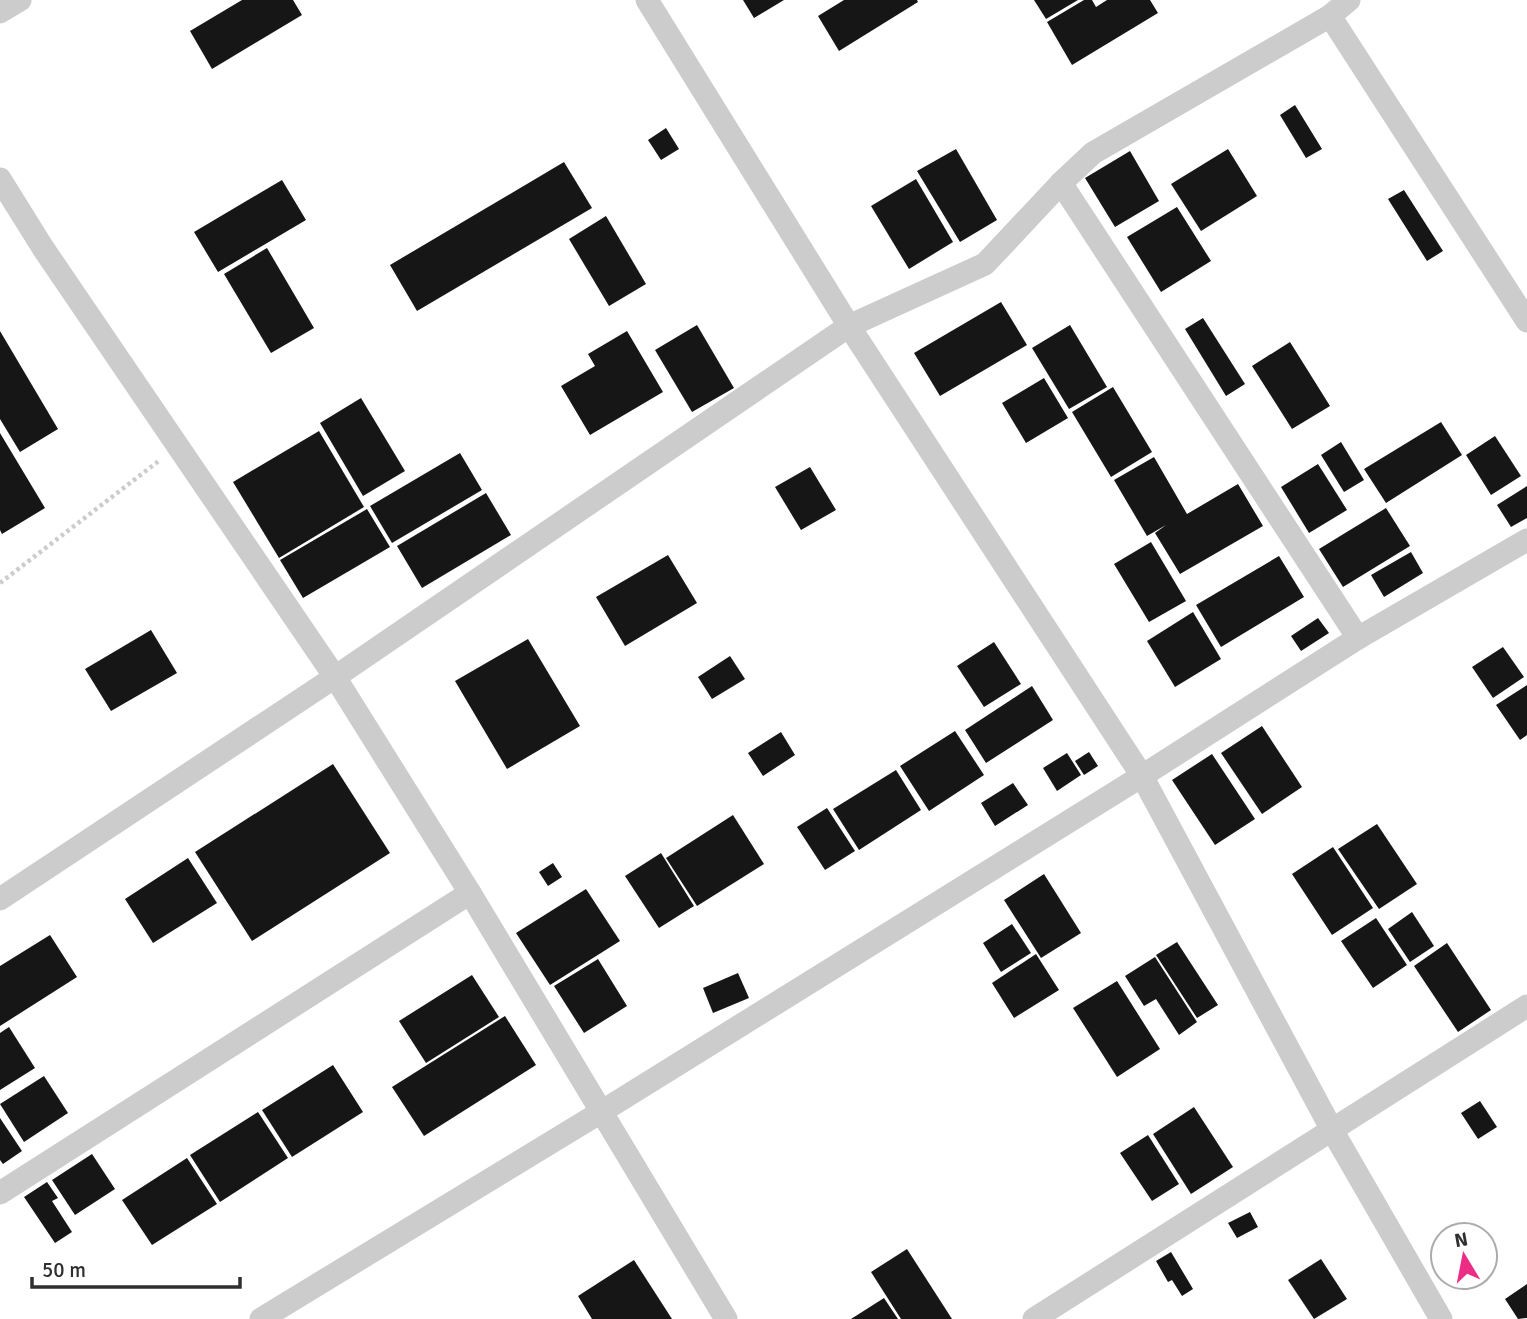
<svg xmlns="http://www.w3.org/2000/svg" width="1527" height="1319" viewBox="0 0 1527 1319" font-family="Signika,sans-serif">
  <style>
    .building { fill: #161616 }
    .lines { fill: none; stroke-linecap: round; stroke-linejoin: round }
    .path { stroke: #ccc; stroke-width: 4.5; stroke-dasharray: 3.5 3.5; stroke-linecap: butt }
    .minor { stroke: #ccc; stroke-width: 23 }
  </style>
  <rect width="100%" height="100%" fill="#fff"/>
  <g class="building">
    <polygon points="242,0 293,0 302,15 212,69 190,31"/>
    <polygon points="743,0 784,0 754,18"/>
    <polygon points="844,0 917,0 918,2 839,51 818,16"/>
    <polygon points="1034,0 1078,0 1046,19"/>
    <polygon points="1084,0 1092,0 1096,7 1107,0 1150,0 1158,13 1072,65 1047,22"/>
    <polygon points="1295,105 1322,149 1306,158 1280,115"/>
    <polygon points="666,128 679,149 661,160 648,140"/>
    <polygon points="956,149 997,220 960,242 917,171"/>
    <polygon points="1228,149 1257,196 1201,231 1171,184"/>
    <polygon points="1130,151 1159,201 1115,227 1085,178"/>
    <polygon points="564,162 592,208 417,311 390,265"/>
    <polygon points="916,179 953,242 909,269 871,206"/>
    <polygon points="282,180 306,220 218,272 194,232"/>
    <polygon points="1404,190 1443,251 1427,261 1388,199"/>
    <polygon points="1177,207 1211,261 1161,292 1127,237"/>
    <polygon points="606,216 646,284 609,306 569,239"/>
    <polygon points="267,248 314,328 271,353 224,274"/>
    <polygon points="1001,302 1027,345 940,396 914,353"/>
    <polygon points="1203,318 1245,384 1226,396 1185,329"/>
    <polygon points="697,325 734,388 692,412 655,350"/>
    <polygon points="1070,325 1107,387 1069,409 1032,348"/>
    <polygon points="0,331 58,429 20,452 0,419"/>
    <polygon points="627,331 663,392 590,435 561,386 595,366 588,354"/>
    <polygon points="1290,342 1330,406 1292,429 1252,366"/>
    <polygon points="1044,378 1068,418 1026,443 1002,403"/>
    <polygon points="1113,387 1152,452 1111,477 1072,412"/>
    <polygon points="361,398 405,471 363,496 320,423"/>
    <polygon points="1441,422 1462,455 1386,503 1364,469"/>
    <polygon points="319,431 364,507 279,558 233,482"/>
    <polygon points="0,433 45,508 2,534 0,530"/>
    <polygon points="1495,436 1521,476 1491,495 1466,455"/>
    <polygon points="1341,442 1364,480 1344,492 1321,455"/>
    <polygon points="460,453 482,490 392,543 370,506"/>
    <polygon points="1154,457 1187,514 1238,484 1263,526 1180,574 1155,533 1166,525 1147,536 1114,480"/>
    <polygon points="1318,464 1347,510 1309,533 1281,487"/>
    <polygon points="810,467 836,510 801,530 775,487"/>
    <polygon points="1527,486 1527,518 1511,527 1497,505"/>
    <polygon points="486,493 511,535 422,588 397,546"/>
    <polygon points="1386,508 1410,546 1343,587 1319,549"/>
    <polygon points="367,509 390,547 303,598 280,560"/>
    <polygon points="1151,542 1186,601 1149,622 1114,564"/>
    <polygon points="1411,552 1423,573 1384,597 1371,575"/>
    <polygon points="668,555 697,603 625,646 596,597"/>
    <polygon points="1279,556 1304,597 1221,647 1196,605"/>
    <polygon points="1193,612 1221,659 1175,687 1147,641"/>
    <polygon points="1318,618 1329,633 1301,651 1291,636"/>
    <polygon points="151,630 177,673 111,711 85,669"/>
    <polygon points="528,639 580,726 507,769 455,681"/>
    <polygon points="994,642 1021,684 984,707 957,666"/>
    <polygon points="1503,647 1524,677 1493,698 1472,667"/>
    <polygon points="730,656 745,679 712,699 698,677"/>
    <polygon points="1527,685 1527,735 1520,740 1496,705"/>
    <polygon points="1032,686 1053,720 986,763 965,730"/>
    <polygon points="1262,726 1302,787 1262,814 1221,753"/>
    <polygon points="955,731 984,775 929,811 900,766"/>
    <polygon points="781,732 795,755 763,776 748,753"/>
    <polygon points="1089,752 1098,766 1084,775 1075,761"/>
    <polygon points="1067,753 1081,775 1057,791 1043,768"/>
    <polygon points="1212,754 1255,819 1215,845 1172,780"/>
    <polygon points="333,764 390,853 252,941 195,852"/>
    <polygon points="896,770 921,810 859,850 833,809"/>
    <polygon points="1013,783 1028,805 995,826 981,803"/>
    <polygon points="827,808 855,851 825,870 797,827"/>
    <polygon points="733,815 764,864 697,906 666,858"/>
    <polygon points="1377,824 1417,884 1379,909 1338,849"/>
    <polygon points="1333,847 1373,908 1332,935 1292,874"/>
    <polygon points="661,853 694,906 659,928 625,876"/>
    <polygon points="188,858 217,903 153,943 125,899"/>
    <polygon points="553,863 562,877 548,886 539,872"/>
    <polygon points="1044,874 1081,933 1041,958 1004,900"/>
    <polygon points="586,889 620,941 550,985 516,933"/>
    <polygon points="1412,912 1434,946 1410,962 1388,929"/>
    <polygon points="1376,918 1407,965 1373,988 1341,941"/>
    <polygon points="1012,924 1031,953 1001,972 983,943"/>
    <polygon points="50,935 77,977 0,1026 0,966"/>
    <polygon points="1177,942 1218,1005 1197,1018 1156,955"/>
    <polygon points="1447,943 1491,1010 1458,1032 1414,966"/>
    <polygon points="1036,954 1059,990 1014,1018 992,983"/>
    <polygon points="1155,957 1197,1022 1179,1035 1156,999 1144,1006 1125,976"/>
    <polygon points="598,959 627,1006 584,1033 554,986"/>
    <polygon points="738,973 749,998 713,1013 703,988"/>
    <polygon points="472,975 499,1017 426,1063 399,1021"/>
    <polygon points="1117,981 1160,1049 1117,1077 1073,1008"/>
    <polygon points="505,1016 536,1065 424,1136 392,1087"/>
    <polygon points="9,1027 35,1068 0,1090 0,1033"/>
    <polygon points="333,1065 363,1112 292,1157 262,1110"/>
    <polygon points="44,1076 68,1113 24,1142 0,1104"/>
    <polygon points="1480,1101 1497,1127 1478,1139 1461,1113"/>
    <polygon points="1194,1107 1233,1167 1191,1194 1153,1134"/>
    <polygon points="258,1112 288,1158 220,1202 190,1155"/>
    <polygon points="0,1118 22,1151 3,1164 0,1160"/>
    <polygon points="1148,1135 1179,1184 1152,1201 1120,1153"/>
    <polygon points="92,1154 115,1189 75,1215 52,1180"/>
    <polygon points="187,1158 217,1204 152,1245 122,1200"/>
    <polygon points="47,1182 58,1198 52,1201 72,1232 55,1243 24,1197"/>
    <polygon points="1250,1212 1258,1227 1237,1238 1228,1223"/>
    <polygon points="907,1249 952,1319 901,1319 871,1272"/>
    <polygon points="1171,1252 1193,1289 1182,1296 1172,1280 1168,1282 1156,1261"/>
    <polygon points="1321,1259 1347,1299 1314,1319 1288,1280"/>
    <polygon points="634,1260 672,1319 592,1319 578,1296"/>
    <polygon points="1527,1284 1527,1318 1518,1319 1505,1299"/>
    <polygon points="884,1298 898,1319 851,1319"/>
  </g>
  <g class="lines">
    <polyline class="path" points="0,583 160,460"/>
    <g class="minor">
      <polyline points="647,0 849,326 1142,776 1332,1130 1441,1319"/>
      <polyline points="0,12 20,0"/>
      <polyline points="1330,16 1527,321"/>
      <polyline points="0,179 43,248 335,677 470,893 726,1319"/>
      <polyline points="1061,183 1358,638"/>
      <polyline points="0,899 335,677 849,326 985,264 1061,183 1093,153 1330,16 1349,0"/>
      <polyline points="0,1193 470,893"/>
      <polyline points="261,1319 601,1112 1142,776 1358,638 1527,540"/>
      <polyline points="1034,1319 1527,1006"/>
    </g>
  </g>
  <g transform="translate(1464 1256) rotate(350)"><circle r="33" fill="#ffffff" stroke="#acacac" stroke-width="2"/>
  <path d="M0-5L12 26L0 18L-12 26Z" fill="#ec2c85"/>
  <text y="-10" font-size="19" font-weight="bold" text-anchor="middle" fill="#2f2f2f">N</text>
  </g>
  <path d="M32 1277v10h208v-10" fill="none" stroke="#2f2f2f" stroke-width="3.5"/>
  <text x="42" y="1277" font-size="21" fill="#2f2f2f" stroke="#ffffff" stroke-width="5" paint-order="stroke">50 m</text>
</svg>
